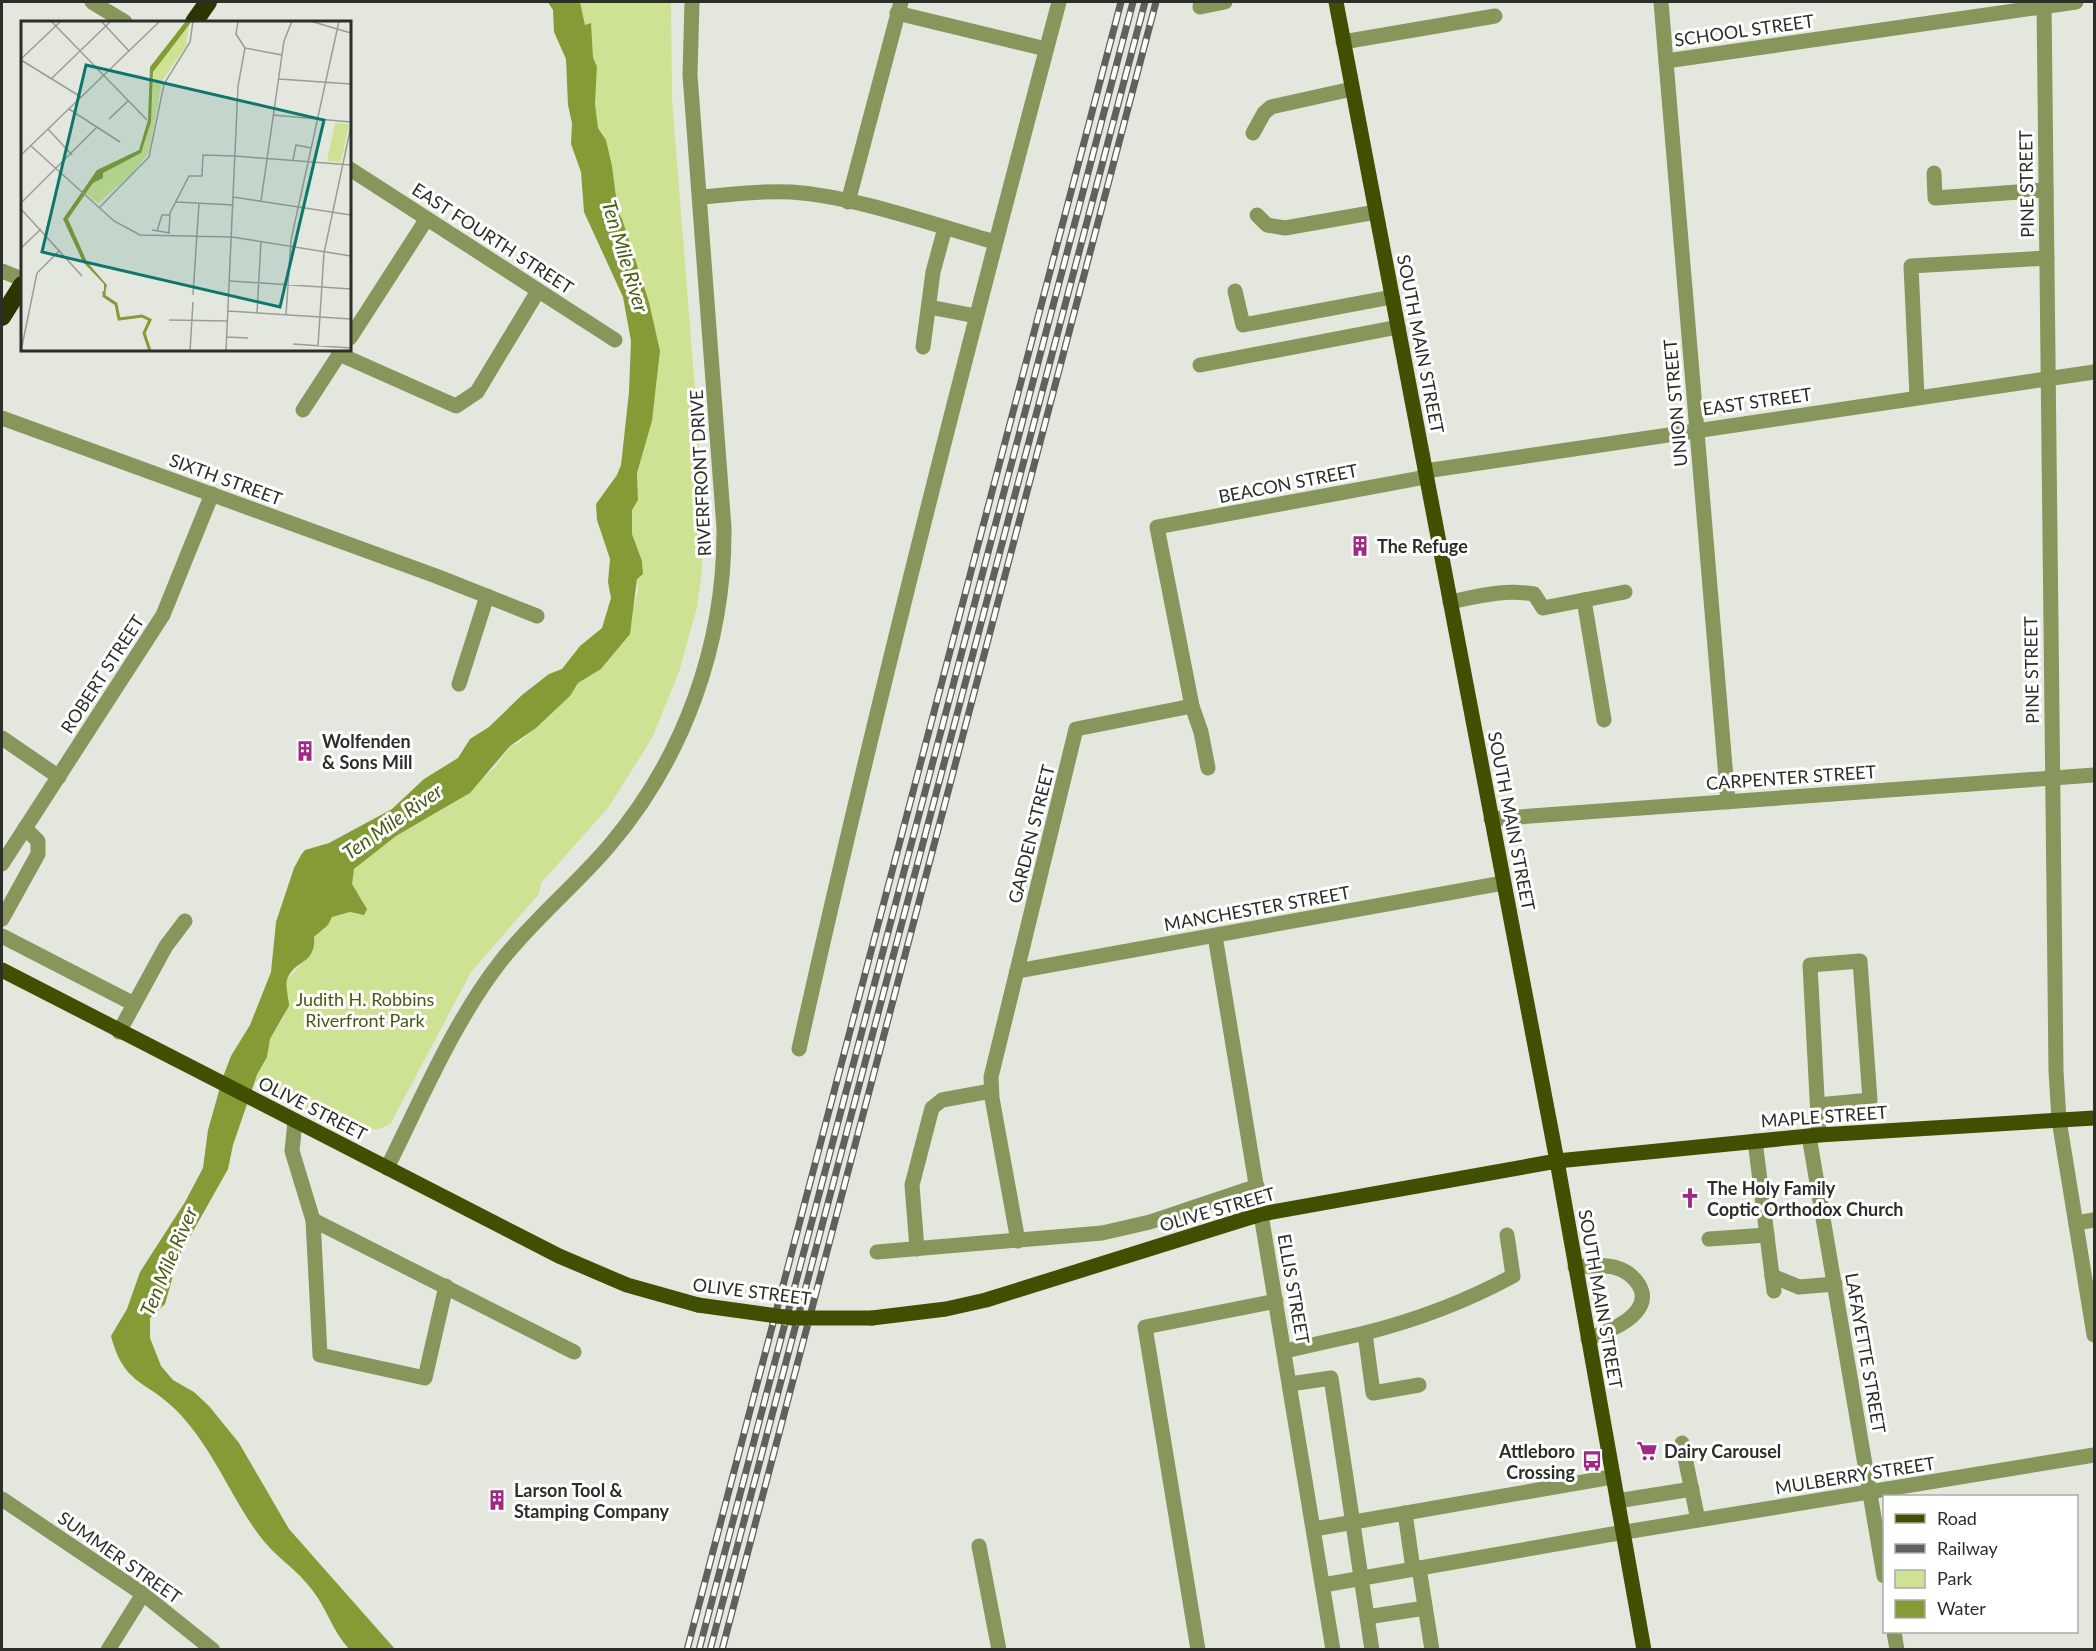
<svg xmlns="http://www.w3.org/2000/svg" width="2096" height="1651" viewBox="0 0 2096 1651" font-family="Lato,sans-serif">
  <style>
    .green { fill: #cee293 }
    .water { fill: #859b36 }
    .lines { fill: none; stroke-linecap: round; stroke-linejoin: round }
    .minor { stroke: #87965a; stroke-width: 15 }
    .major { stroke: #414f00; stroke-width: 15 }
    .highway { stroke: #2b3500; stroke-width: 18 }
    .rail-casing { stroke: #5f615c; stroke-width: 7 }
    .rail { stroke: #fff; stroke-width: 4.5; stroke-dasharray: 14; stroke-linecap: butt }
    .major-bridge { stroke: #414f00; stroke-width: 15 }
    .labels { text-anchor: middle; dominant-baseline: central; stroke-width: 6; stroke-linejoin: round; paint-order: stroke }
    .street-label { font-size: 18px; fill: #2c2e2a; stroke: #fff }
    .poi-label { font-size: 18px; font-weight: bold; fill: #2c2e2a; stroke: #fff; text-anchor: start }
    .park-label { font-size: 18px; fill: #4a580f; stroke: #fff }
    .water-label { font-size: 20px; font-style: italic; fill: #4c5b13; stroke: #fff }
    .inset-river { fill: none; stroke: #859b36; stroke-width: 3 }
    .inset-road { fill: none; stroke: #9a9d95; stroke-width: 1.5 }
    .view { fill: #0f766e; fill-opacity: 0.15; stroke: #0f766e; stroke-width: 3 }
    .inset-edge { fill: none; stroke: #2c2e2a; stroke-width: 3 }
  </style>
  <rect width="100%" height="100%" fill="#e4e7dd"/>
  <path class="green" d="M580,2H671L672,99L702,479L704,534L701,578L697,607L679,672L652,738L608,808L541,883L539,894L471,972L391,1123C357,1148 287,1098 255,1081L267,1057L270,1039L284,1017L289,998L286,989L287,979L313,952L314,937L328,925L332,917L350,912L359,915L364,903L352,884L351,875L361,862L396,836L461,799L495,767L510,746L518,743L551,714L578,683L601,669L626,638L638,590L637,579L643,573L642,561L632,534V510L638,500L637,473L652,421L660,351L649,302L618,212L612,166L606,140L598,128L595,104L597,67L593,57L591,24L585,25Z"/>
  <path class="water" d="M548,2H580L585,25L591,23L593,57L597,67L595,104L598,128L606,140L612,166L618,212L622,219L649,302L660,351L652,421L637,473L638,500L632,510V534L642,561L643,574L637,579L630,634L601,669L578,683L570,696L536,728L510,746L470,793L396,836L354,869L352,884L367,909L364,915L350,912L332,917L328,925L314,937C316,964 297,959 288,977C284,986 289,996 289,1006L270,1039L267,1057L257,1075L233,1145L228,1169L178,1258L165,1304L150,1318V1338L161,1366L173,1380L194,1392L209,1406L239,1443L289,1529L395,1649H349C333,1632 327,1609 313,1591C298,1570 274,1556 259,1535C229,1494 212,1446 175,1409C144,1379 124,1385 111,1336L127,1309L140,1272L185,1202L203,1168L208,1130L223,1077L231,1056L250,1025L271,972L276,922L294,868L301,855L305,850L329,843L392,809L424,779L458,758L470,739L489,727L522,695L549,674L562,669L580,646L602,628L611,598L608,582L610,559L597,520L596,504L617,475L621,465L629,392L631,341L623,297L584,212L581,172L571,144L572,123L568,105L566,59L554,32L553,10Z"/>
  <g class="lines">
    <g class="minor">
      <polyline points="92,2 125,22"/>
      <polyline points="1201,2 1200,7 1225,2"/>
      <polyline points="1661,2 1728,802"/>
      <polyline points="2044,2 2056,1071 2059,1120 2094,1335"/>
      <polyline points="897,13 1046,49"/>
      <polyline points="1343,42 1495,16"/>
      <polyline points="1666,61 2076,2"/>
      <polyline points="1253,133 1264,113 1271,107 1352,89"/>
      <polyline points="350,169 615,340"/>
      <polyline points="1934,173 1935,198 2046,190"/>
      <path d="M700,197C730,195 761,190 791,192C854,196 934,225 995,242"/>
      <polyline points="848,202 901,2"/>
      <polyline points="1257,215 1267,225 1285,228 1376,212"/>
      <polyline points="2,271 22,279"/>
      <polyline points="1235,291 1243,325 1392,297"/>
      <polyline points="929,307 976,316"/>
      <polyline points="350,338 426,220"/>
      <polyline points="923,347 933,272 945,228"/>
      <polyline points="339,354 456,406 477,392 538,291"/>
      <polyline points="1200,365 1398,327"/>
      <polyline points="1917,397 1911,266 2047,258"/>
      <polyline points="303,410 342,350"/>
      <polyline points="2,418 436,576 537,616"/>
      <polyline points="1425,471 2094,372"/>
      <polyline points="1584,600 1604,720"/>
      <path d="M1450,602C1479,596 1504,589 1534,594L1543,608L1625,592"/>
      <polyline points="459,684 487,596"/>
      <polyline points="2,738 59,777"/>
      <polyline points="1208,768 1201,732 1192,706 1157,527 1426,477"/>
      <polyline points="1491,819 2094,775"/>
      <polyline points="2,864 163,615 212,494"/>
      <polyline points="2,919 38,854 38,841 25,828"/>
      <polyline points="2,936 134,1004"/>
      <polyline points="1215,936 1333,1650"/>
      <polyline points="1017,971 1503,883"/>
      <polyline points="119,1032 166,946 185,921"/>
      <path d="M799,1049C877,698 967,349 1059,2"/>
      <polyline points="1818,1105 1870,1100 1860,961 1810,965 1819,1135"/>
      <polyline points="295,1121 292,1151 313,1220 574,1352"/>
      <polyline points="1809,1136 1884,1576"/>
      <polyline points="1755,1141 1774,1291"/>
      <path d="M387,1168C421,1100 454,1021 501,961C533,920 575,886 609,846C684,758 725,644 724,528L690,75L692,2"/>
      <polyline points="313,1220 320,1355 425,1378 446,1286"/>
      <polyline points="2076,1223 2094,1220"/>
      <polyline points="1709,1239 1767,1235"/>
      <polyline points="1018,1241 992,1098 991,1077 1076,729 1192,706"/>
      <polyline points="917,1249 912,1185 932,1108 942,1100 991,1091"/>
      <polyline points="877,1252 1102,1233 1150,1222 1257,1186"/>
      <path d="M1575,1267C1589,1266 1604,1264 1617,1268C1627,1271 1634,1277 1639,1285C1656,1314 1607,1332 1588,1339"/>
      <polyline points="1772,1276 1799,1287 1835,1284"/>
      <path d="M1365,1333C1417,1320 1465,1302 1513,1276L1507,1235"/>
      <polyline points="1285,1351 1365,1333 1373,1393 1419,1385"/>
      <polyline points="1290,1384 1331,1378 1372,1650"/>
      <polyline points="1682,1443 1698,1520"/>
      <polyline points="2,1499 143,1594 213,1650"/>
      <polyline points="1617,1501 1692,1489"/>
      <polyline points="1405,1513 1413,1569"/>
      <polyline points="1314,1529 1612,1477"/>
      <polyline points="979,1546 999,1650"/>
      <polyline points="1419,1568 1432,1650"/>
      <polyline points="1323,1585 1607,1535 2094,1455"/>
      <polyline points="1367,1617 1425,1608"/>
      <polyline points="1894,1632 1897,1650"/>
      <polyline points="108,1650 143,1594"/>
      <polyline points="1198,1650 1145,1327 1276,1301"/>
    </g>
    <g class="major">
      <polyline points="1336,2 1557,1161 1644,1650"/>
      <polyline points="2,970 559,1256 627,1285 698,1305"/>
      <polyline points="872,1318 946,1309 986,1300 1261,1214 1557,1161 1819,1135 2094,1118"/>
    </g>
    <g class="highway">
      <polyline points="194,22 208,2"/>
      <polyline points="2,317 22,285"/>
    </g>
    <g class="rail-casing">
      <g id="rail">
        <polyline points="687,1650 1121,2"/>
        <polyline points="699,1650 1133,2"/>
        <polyline points="710,1650 1145,2"/>
        <polyline points="722,1650 1156,2"/>
      </g>
    </g>
    <use href="#rail" class="rail"/>
    <polyline class="major-bridge" points="698,1305 792,1318 872,1318"/>
  </g>
  <defs>
    <g id="building-bare" transform="scale(1.62)"><path d="M-4-6H4V6H1V3H-1V6H-4ZM-2.5-4.3h1.7v1.8h-1.7ZM.8-4.3h1.7v1.8H.8ZM-2.5-1h1.7V.8h-1.7ZM.8-1h1.7V.8H.8Z" fill="#9e2a85" stroke="#fff" stroke-width="2.5" paint-order="stroke"/></g>
    <g id="church-bare" transform="scale(1.62)"><path d="M-1.2-6h2.4v3.5h3.3v2.4h-3.3V6h-2.4V-.1h-3.3v-2.4h3.3Z" fill="#9e2a85" stroke="#fff" stroke-width="2.5" paint-order="stroke"/></g>
    <g id="supermarket-bare" transform="scale(1.62)"><path d="M-6-5.5h2.5l.6 2H6L4.5 2H-2.5L-4.4-4H-6ZM-1.5 3.2a1.3 1.3 0 1 0 .1 0ZM3 3.2a1.3 1.3 0 1 0 .1 0Z" fill="#9e2a85" stroke="#fff" stroke-width="2.5" paint-order="stroke"/></g>
    <g id="bus-bare" transform="scale(1.62)"><path d="M-5-6H5V4H4V6H2V4H-2V6H-4V4H-5ZM-3.5-4V0h7V-4ZM-3.5 1.2v1.5H-2V1.2ZM2 1.2v1.5H3.5V1.2Z" fill="#9e2a85" stroke="#fff" stroke-width="2.5" paint-order="stroke"/></g>
  </defs>
  <g fill-rule="evenodd">
    <use href="#building-bare" x="1360" y="546"/>
    <use href="#building-bare" x="305" y="751"/>
    <use href="#church-bare" x="1690" y="1198"/>
    <use href="#supermarket-bare" x="1647" y="1451"/>
    <use href="#bus-bare" x="1592" y="1461"/>
    <use href="#building-bare" x="497" y="1500"/>
  </g>
  <g class="labels">
    <g class="street-label">
      <text transform="translate(1744 30) rotate(-8)">SCHOOL STREET</text>
      <text transform="translate(2026 184) rotate(-91)">PINE STREET</text>
      <text transform="translate(493 238) rotate(33)">EAST FOURTH STREET</text>
      <text transform="translate(1421 344) rotate(79)">SOUTH MAIN STREET</text>
      <text transform="translate(1757 401) rotate(-8)">EAST STREET</text>
      <text transform="translate(1675 403) rotate(-95)">UNION STREET</text>
      <text transform="translate(700 473) rotate(-93)">RIVERFRONT DRIVE</text>
      <text transform="translate(226 479) rotate(20)">SIXTH STREET</text>
      <text transform="translate(1288 483) rotate(-11)">BEACON STREET</text>
      <text transform="translate(2031 670) rotate(-91)">PINE STREET</text>
      <text transform="translate(102 674) rotate(-57)">ROBERT STREET</text>
      <text transform="translate(1791 777) rotate(-4)">CARPENTER STREET</text>
      <text transform="translate(1512 821) rotate(79)">SOUTH MAIN STREET</text>
      <text transform="translate(1031 834) rotate(-76)">GARDEN STREET</text>
      <text transform="translate(1257 908) rotate(-10)">MANCHESTER STREET</text>
      <text transform="translate(313 1108) rotate(27)">OLIVE STREET</text>
      <text transform="translate(1824 1116) rotate(-4)">MAPLE STREET</text>
      <text transform="translate(1217 1209) rotate(-16)">OLIVE STREET</text>
      <text transform="translate(1294 1289) rotate(80)">ELLIS STREET</text>
      <text transform="translate(752 1291) rotate(7)">OLIVE STREET</text>
      <text transform="translate(1601 1299) rotate(80)">SOUTH MAIN STREET</text>
      <text transform="translate(1866 1353) rotate(80)">LAFAYETTE STREET</text>
      <text transform="translate(1855 1475) rotate(-9)">MULBERRY STREET</text>
      <text transform="translate(120 1557) rotate(35)">SUMMER STREET</text>
    </g>
    <g class="poi-label">
      <text x="1377" y="546">The Refuge</text>
      <text x="322" y="741">Wolfenden<tspan x="322" dy="21">&amp; Sons Mill</tspan></text>
      <text x="1707" y="1188">The Holy Family<tspan x="1707" dy="21">Coptic Orthodox Church</tspan></text>
      <text x="1575" y="1451" text-anchor="end">Attleboro<tspan x="1575" dy="21">Crossing</tspan></text>
      <text x="1664" y="1451">Dairy Carousel</text>
      <text x="514" y="1490">Larson Tool &amp;<tspan x="514" dy="21">Stamping Company</tspan></text>
    </g>
    <g class="park-label">
      <text x="365" y="999">Judith H. Robbins<tspan x="365" dy="21">Riverfront Park</tspan></text>
    </g>
    <g class="water-label">
      <text transform="translate(626 256) rotate(73)">Ten Mile River</text>
      <text transform="translate(392 821) rotate(-35)">Ten Mile River</text>
      <text transform="translate(168 1261) rotate(-67)">Ten Mile River</text>
    </g>
  </g>
  <g transform="translate(21 21)">
    <rect width="330" height="330" fill="#e4e7dd"/>
    <path d="M168,3L165,25L141,60L128,131L110,154L77,182L65,173L72,162L82,157V152L120,132L130,101L133,45ZM314,102L328,103L320,141L306,140Z" fill="#cee293"/>
    <path d="M165,0H171L132,51L130,101L120,132L82,152V157L72,162L47,198L66,241L86,264L83,276V263L62,241L42,198L76,149L118,129L127,99L129,46Z" fill="#859b36"/>
    <path class="inset-river" d="M83,270V275L95,283L98,298L121,295L129,299L123,312L129,330"/>
    <path class="inset-road" d="M30,0L126,99M80,0L108,30M289,0L330,12M224,27L261,34M0,38L40,0M0,39L60,76M30,58L90,0M258,58L330,63M48,88L99,121M252,94L330,101M88,98L107,80M27,108L51,134M10,125L93,200L119,214L211,216L330,235M0,134L139,0M214,135L330,144M272,139L275,124L290,127M212,176L330,194M240,180L263,20L271,0M155,181L212,184M0,182L76,106M78,187L128,136L143,63L169,21L172,0M0,188L61,255M131,209L149,212M136,210L141,194H149M148,211L149,192L168,155H181L182,134L214,135M0,227L20,208M209,260L330,268M172,274L178,182M207,290L330,298M236,292L240,220M265,294L270,219L318,0M148,299L207,300M206,316L227,317M272,323L330,327M297,325L303,232L330,105M0,330L16,252L39,229M169,330L172,281M205,330L217,65L224,27L215,13L217,0"/>
    <path class="view" d="M65,44L303,99L259,286L21,231Z"/>
    <rect width="330" height="330" class="inset-edge"/>
  </g>
  <rect width="2096" height="1651" fill="none" stroke="#2c2e2a" stroke-width="6"/>
  <rect x="1883" y="1495" width="195" height="138" fill="#ffffff" stroke="#ababaa" stroke-width="1.5"/>
  <rect x="1895" y="1514" width="30" height="9" fill="#414f00" stroke="#ababaa" stroke-width="1.5"/>
  <text x="1937" y="1525" font-size="18" fill="#2c2e2a">Road</text>
  <rect x="1895" y="1544" width="30" height="9" fill="#5f615c" stroke="#ababaa" stroke-width="1.5"/>
  <text x="1937" y="1555" font-size="18" fill="#2c2e2a">Railway</text>
  <rect x="1895" y="1570" width="30" height="18" fill="#cee293" stroke="#ababaa" stroke-width="1.5"/>
  <text x="1937" y="1585" font-size="18" fill="#2c2e2a">Park</text>
  <rect x="1895" y="1600" width="30" height="18" fill="#859b36" stroke="#ababaa" stroke-width="1.5"/>
  <text x="1937" y="1615" font-size="18" fill="#2c2e2a">Water</text>
</svg>
